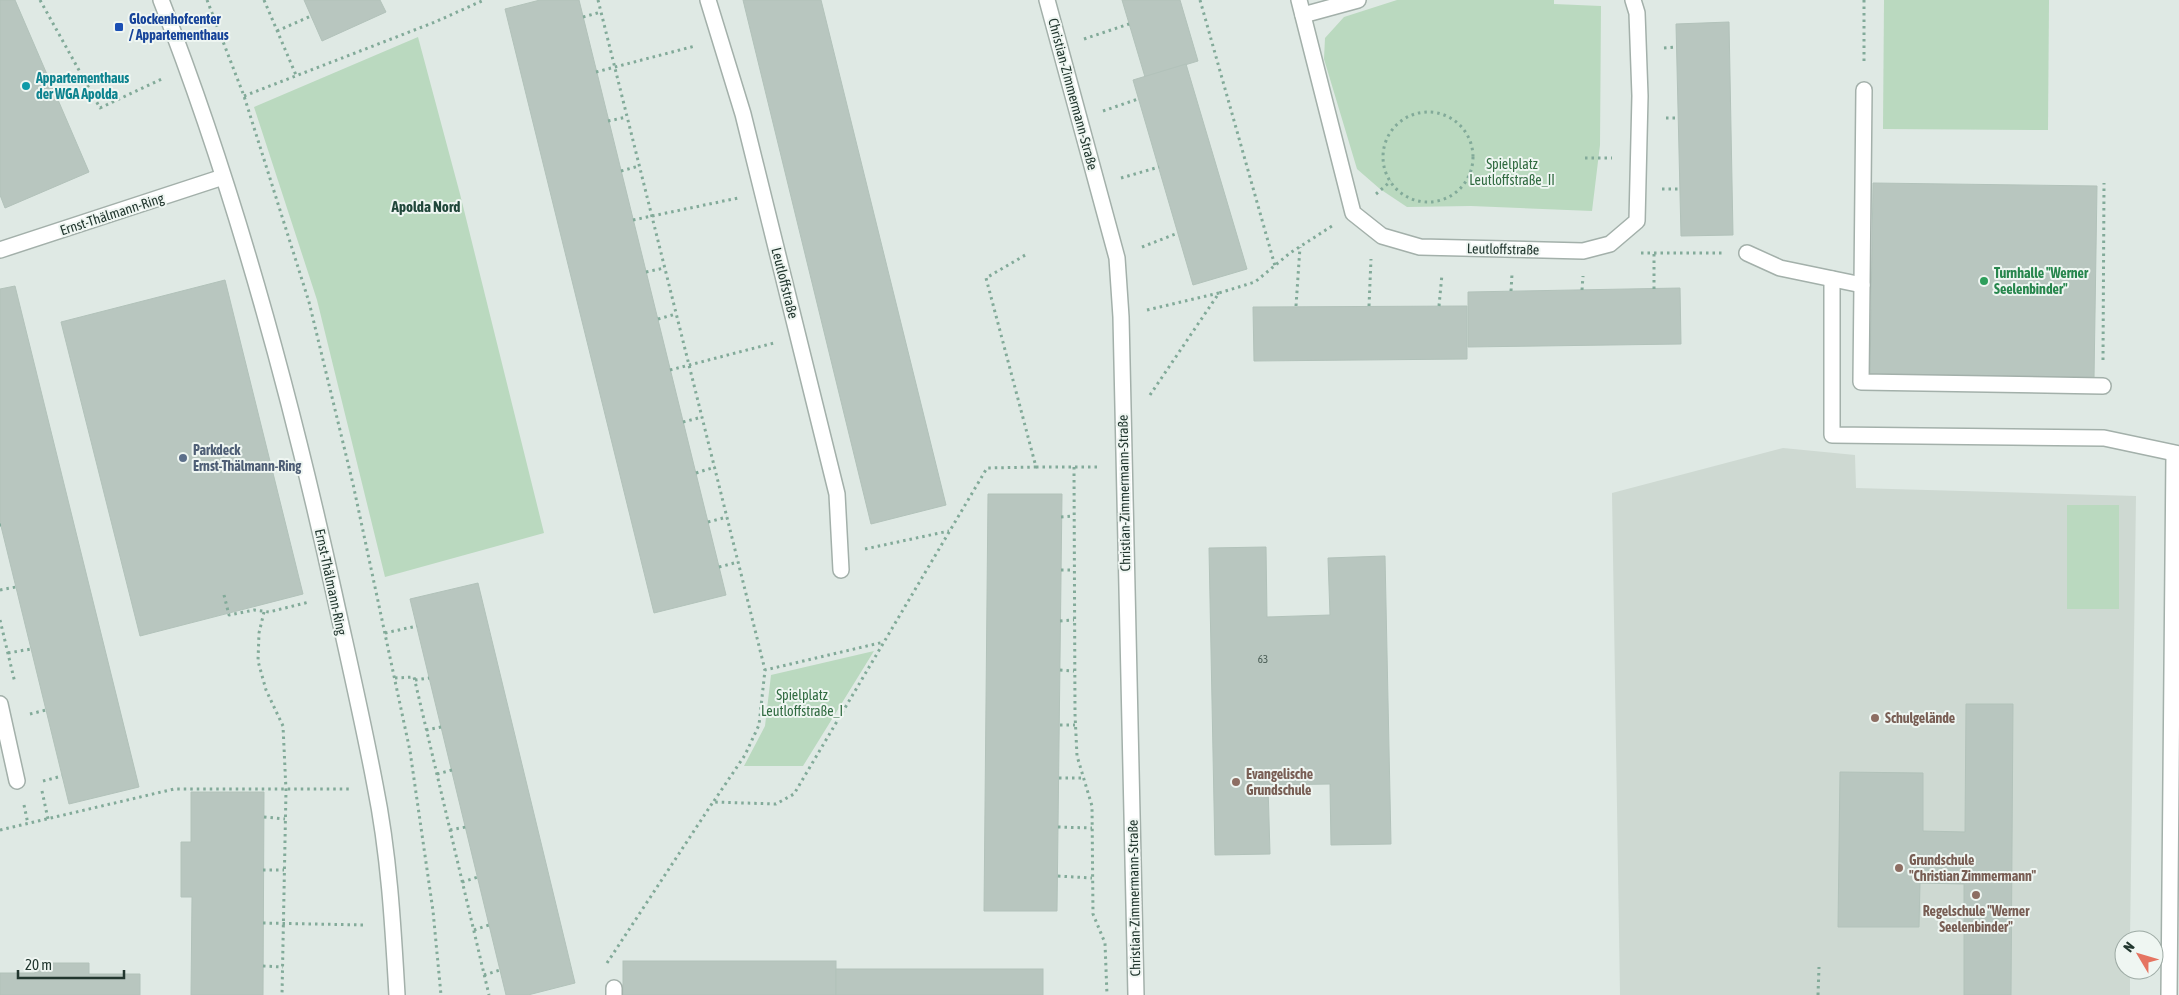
<svg xmlns="http://www.w3.org/2000/svg" width="2179" height="995" viewBox="0 0 2179 995" font-family="'Asap Condensed',sans-serif">
  <style>
    .built { fill: #ced9d2 }
    .green { fill: #bad9bf }
    .building { fill: #b8c6bf; stroke: #b2c2ba }
    .lines { fill: none; stroke-linecap: round; stroke-linejoin: round }
    .lane-casing { stroke: #a3b0aa; stroke-width: 18 }
    .street-casing { stroke: #a3b0aa; stroke-width: 18 }
    .path { stroke: #82aa99; stroke-width: 3; stroke-dasharray: 2.5 4; stroke-linecap: butt }
    .lane { stroke: #fff; stroke-width: 15 }
    .street { stroke: #fff; stroke-width: 15 }
    .transit-dot { fill: #1a4fb4; stroke: #eff6f2; stroke-width: 2 }
    .culture-dot { fill: #0f9aa8; stroke: #eff6f2; stroke-width: 2 }
    .leisure-dot { fill: #2e9e5b; stroke: #eff6f2; stroke-width: 2 }
    .service-dot { fill: #5c6f8a; stroke: #eff6f2; stroke-width: 2 }
    .education-dot { fill: #8d6e63; stroke: #eff6f2; stroke-width: 2 }
    .labels { text-anchor: middle; dominant-baseline: central; stroke-width: 4; stroke-linejoin: round; paint-order: stroke }
    .number-label { font-size: 11px; fill: #485b53 }
    .transit-label { font-size: 14px; font-weight: bold; fill: #164399; stroke: #eff6f2; text-anchor: start }
    .culture-label { font-size: 14px; font-weight: bold; fill: #0d838f; stroke: #eff6f2; text-anchor: start }
    .street-label { font-size: 14px; fill: #22372f; stroke: #eff6f2 }
    .park-label { font-size: 14px; fill: #306a40; stroke: #eff6f2 }
    .leisure-label { font-size: 14px; font-weight: bold; fill: #27864d; stroke: #eff6f2; text-anchor: start }
    .service-label { font-size: 14px; font-weight: bold; fill: #4e5e75; stroke: #eff6f2; text-anchor: start }
    .education-label { font-size: 14px; font-weight: bold; fill: #785e54; stroke: #eff6f2; text-anchor: start }
    .neighbourhood-label { font-size: 15px; font-weight: bold; fill: #20473a; stroke: #eff6f2 }
  </style>
  <rect width="100%" height="100%" fill="#dfe9e4"/>
  <polygon class="built" points="1783,448 1855,455 1856,488 2136,496 2130,940 2124,940 2124,970 2130,970 2130,995 1620,995 1612,493"/>
  <g class="green">
    <polygon points="1397,0 1554,0 1554,4 1601,6 1600,145 1592,211 1471,206 1407,207 1380,189 1357,169 1324,59 1325,38 1344,17"/>
    <polygon points="1884,0 2049,0 2048,130 1883,129"/>
    <polygon points="418,37 460,194 544,533 385,577 317,300 254,107"/>
    <rect x="2067" y="505" width="52" height="104"/>
    <polygon points="874,651 803,766 744,766 765,726 771,675"/>
  </g>
  <g class="building">
    <polygon points="0,0 15,0 89,172 5,208 0,195"/>
    <polygon points="304,0 380,0 386,12 322,41"/>
    <polygon points="540,0 579,0 726,595 654,613 505,9"/>
    <polygon points="743,0 821,0 946,505 871,524"/>
    <polygon points="1122,0 1180,0 1198,61 1145,77"/>
    <polygon points="1729,22 1733,235 1681,236 1676,24"/>
    <polygon points="1186,64 1247,269 1193,285 1133,80"/>
    <polygon points="1873,183 2097,186 2094,378 1870,376"/>
    <polygon points="225,280 303,594 140,636 61,322"/>
    <polygon points="15,286 139,787 69,804 0,522 0,289"/>
    <polygon points="1680,288 1681,344 1468,347 1468,292"/>
    <polygon points="1467,306 1467,359 1254,361 1253,307"/>
    <polygon points="988,494 1062,494 1057,911 984,911"/>
    <polygon points="1266,547 1267,617 1330,615 1328,558 1385,556 1391,844 1331,845 1330,784 1268,785 1270,854 1215,855 1209,548"/>
    <polygon points="478,583 575,983 528,995 506,995 410,599"/>
    <polygon points="1966,704 2013,704 2011,995 1964,995 1964,884 1920,883 1919,927 1838,927 1840,772 1923,773 1923,831 1965,832"/>
    <polygon points="191,792 264,792 263,995 191,995 192,897 181,897 181,842 191,842"/>
    <rect x="623" y="961" width="213" height="34"/>
    <polygon points="35,963 89,963 89,974 140,974 140,995 0,995 0,973 35,973"/>
    <rect x="836" y="969" width="207" height="26"/>
  </g>
  <g class="lines">
    <g class="lane-casing">
      <g id="lane">
        <polyline points="1299,0 1353,213 1382,236 1420,247 1583,251 1610,244 1637,221 1640,96 1637,13 1633,0"/>
        <polyline points="1303,15 1358,0"/>
        <polyline points="614,995 614,988"/>
      </g>
    </g>
    <g class="street-casing">
      <g id="street">
        <path d="M161,0C236,192 290,392 334,593C348,657 363,721 375,785C389,854 393,925 397,995"/>
        <polyline points="708,0 743,114 837,494 841,570"/>
        <polyline points="1047,0 1117,258 1121,317 1136,995"/>
        <polyline points="1864,90 1861,382 2103,386"/>
        <polyline points="0,250 223,177"/>
        <polyline points="1747,253 1780,268 1862,285"/>
        <polyline points="1832,279 1832,435 2104,438 2179,454"/>
        <polyline points="0,704 17,781"/>
        <polyline points="2169,995 2174,454"/>
      </g>
    </g>
    <g class="path">
      <polyline points="40,0 100,108 164,78"/>
      <polyline points="207,0 244,96 309,302 353,484 410,751 433,911 441,995"/>
      <polyline points="264,0 296,75"/>
      <polyline points="598,0 765,670"/>
      <polyline points="1200,0 1275,266"/>
      <polyline points="1864,0 1864,64"/>
      <polyline points="583,17 601,12"/>
      <polyline points="277,31 311,16"/>
      <polyline points="1084,39 1129,24"/>
      <polyline points="1664,48 1676,47"/>
      <polyline points="596,72 695,46"/>
      <polyline points="244,96 435,22 484,0"/>
      <polyline points="1103,111 1138,99"/>
      <circle cx="1428" cy="157" r="45"/>
      <polyline points="1666,118 1678,118"/>
      <polyline points="608,121 627,117"/>
      <polyline points="1585,158 1612,158"/>
      <polyline points="621,171 639,166"/>
      <polyline points="1121,178 1159,167"/>
      <polyline points="1662,189 1679,189"/>
      <polyline points="1376,194 1391,181"/>
      <polyline points="633,220 738,198"/>
      <polyline points="1142,247 1178,233"/>
      <polyline points="1641,253 1722,253"/>
      <polyline points="646,272 664,268"/>
      <polyline points="1654,289 1654,253"/>
      <polyline points="1582,290 1583,276"/>
      <polyline points="1511,291 1512,274"/>
      <polyline points="1296,306 1300,247"/>
      <polyline points="1369,306 1371,259"/>
      <polyline points="1439,306 1442,274"/>
      <polyline points="1147,310 1219,293"/>
      <polyline points="658,319 676,314"/>
      <polyline points="2103,360 2104,183"/>
      <polyline points="670,370 774,343"/>
      <polyline points="1150,395 1219,293 1255,282 1290,253 1332,226"/>
      <polyline points="683,422 702,417"/>
      <polyline points="1036,467 1098,467"/>
      <polyline points="1074,467 1075,714 1077,756 1092,806 1093,914 1105,943 1107,995"/>
      <polyline points="696,473 715,467"/>
      <polyline points="1061,517 1074,516"/>
      <polyline points="708,522 727,517"/>
      <polyline points="0,525 1,525"/>
      <polyline points="865,549 949,531"/>
      <polyline points="719,567 738,562"/>
      <polyline points="1061,570 1074,570"/>
      <polyline points="0,590 16,587"/>
      <polyline points="224,595 229,615 254,610 269,612 309,602"/>
      <polyline points="264,612 259,633 258,661 266,690 283,726 286,790 282,995"/>
      <polyline points="0,620 15,683"/>
      <polyline points="1060,621 1074,620"/>
      <polyline points="385,633 417,626"/>
      <polyline points="8,653 31,649"/>
      <polyline points="1060,670 1074,671"/>
      <polyline points="395,678 414,677 489,995"/>
      <polyline points="415,680 429,678"/>
      <polyline points="30,714 46,710"/>
      <polyline points="1060,725 1075,725"/>
      <polyline points="426,730 441,727"/>
      <polyline points="437,774 452,770"/>
      <polyline points="1059,778 1084,778"/>
      <polyline points="43,781 62,776"/>
      <polyline points="42,791 48,819"/>
      <polyline points="714,801 745,755 759,725 765,670 884,642"/>
      <polyline points="24,805 28,824"/>
      <polyline points="264,817 285,819"/>
      <polyline points="1058,827 1092,828"/>
      <polyline points="0,830 174,789 350,789"/>
      <polyline points="450,830 466,827"/>
      <polyline points="263,870 284,870"/>
      <polyline points="1058,876 1092,878"/>
      <polyline points="462,882 478,877"/>
      <polyline points="263,923 365,925"/>
      <polyline points="474,930 489,925"/>
      <polyline points="607,963 713,802 776,804 794,794 987,468 1036,467 986,278 1027,254"/>
      <polyline points="263,966 283,967"/>
      <polyline points="484,975 500,970"/>
      <polyline points="1818,995 1819,967"/>
    </g>
    <use href="#lane" class="lane"/>
    <use href="#street" class="street"/>
  </g>
  <rect class="transit-dot" x="114" y="22" width="10" height="10" rx="2.5"/>
  <circle class="culture-dot" cx="26" cy="86" r="5"/>
  <circle class="leisure-dot" cx="1984" cy="281" r="5"/>
  <circle class="service-dot" cx="183" cy="458" r="5"/>
  <g class="education-dot">
    <circle cx="1875" cy="718" r="5"/>
    <circle cx="1236" cy="782" r="5"/>
    <circle cx="1899" cy="868" r="5"/>
    <circle cx="1976" cy="895" r="5"/>
  </g>
  <g class="labels">
    <g class="number-label">
      <text x="1263" y="659">63</text>
    </g>
    <g class="transit-label">
      <text x="129" y="19">Glockenhofcenter<tspan x="129" dy="16">/ Appartementhaus</tspan></text>
    </g>
    <g class="culture-label">
      <text x="36" y="78">Appartementhaus<tspan x="36" dy="16">der WGA Apolda</tspan></text>
    </g>
    <g class="street-label">
      <text transform="translate(1073 94) rotate(75)">Christian-Zimmermann-Straße</text>
      <text transform="translate(112 214) rotate(-18)">Ernst-Thälmann-Ring</text>
      <text transform="translate(1503 249) rotate(1)">Leutloffstraße</text>
      <text transform="translate(785 283) rotate(76)">Leutloffstraße</text>
      <text transform="translate(1124 493) rotate(-91)">Christian-Zimmermann-Straße</text>
      <text transform="translate(331 582) rotate(78)">Ernst-Thälmann-Ring</text>
      <text transform="translate(1134 898) rotate(-91)">Christian-Zimmermann-Straße</text>
    </g>
    <g class="park-label">
      <text x="1512" y="164">Spielplatz<tspan x="1512" dy="16">Leutloffstraße_II</tspan></text>
      <text x="802" y="695">Spielplatz<tspan x="802" dy="16">Leutloffstraße_I</tspan></text>
    </g>
    <g class="leisure-label">
      <text x="1994" y="273">Turnhalle "Werner<tspan x="1994" dy="16">Seelenbinder"</tspan></text>
    </g>
    <g class="service-label">
      <text x="193" y="450">Parkdeck<tspan x="193" dy="16">Ernst-Thälmann-Ring</tspan></text>
    </g>
    <g class="education-label">
      <text x="1885" y="718">Schulgelände</text>
      <text x="1246" y="774">Evangelische<tspan x="1246" dy="16">Grundschule</tspan></text>
      <text x="1909" y="860">Grundschule<tspan x="1909" dy="16">"Christian Zimmermann"</tspan></text>
      <text x="1976" y="911" text-anchor="middle">Regelschule "Werner<tspan x="1976" dy="16">Seelenbinder"</tspan></text>
    </g>
    <g class="neighbourhood-label">
      <text x="426" y="206">Apolda Nord</text>
    </g>
  </g>
  <g transform="translate(2139 955) rotate(308)"><circle r="24" fill="#eff6f2" stroke="#9daaa4"/>
  <path d="M0-4L9 19L0 12L-9 19Z" fill="#e57461"/>
  <text y="-8" font-size="14" font-weight="bold" text-anchor="middle" fill="#22372f">N</text>
  </g>
  <path d="M18 970v8h106v-8" fill="none" stroke="#22372f" stroke-width="2.5"/>
  <text x="25" y="970" font-size="15" fill="#22372f" stroke="#eff6f2" stroke-width="4" paint-order="stroke">20 m</text>
</svg>
